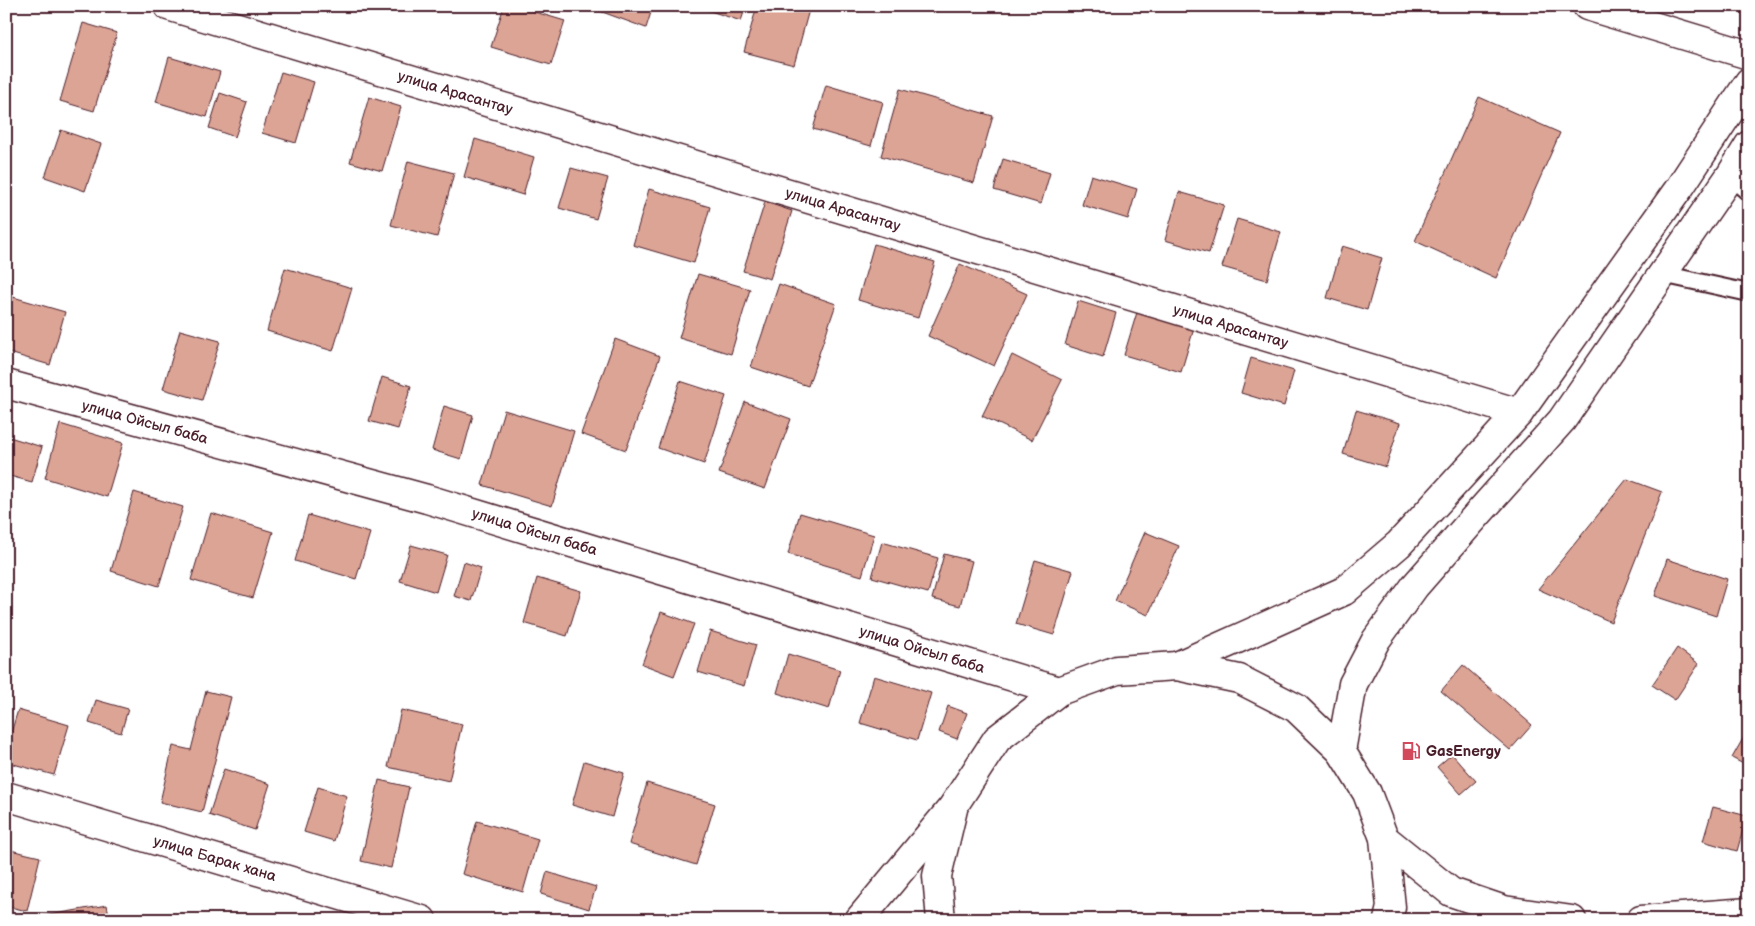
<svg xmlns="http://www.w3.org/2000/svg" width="1755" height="926" viewBox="0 0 1755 926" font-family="'Balsamiq Sans',sans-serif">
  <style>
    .building { fill: #dca495; stroke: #4a1f2b }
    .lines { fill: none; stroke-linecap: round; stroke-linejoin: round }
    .service-casing { stroke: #4a1f2b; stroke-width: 20 }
    .minor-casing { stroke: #4a1f2b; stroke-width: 31 }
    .primary-casing { stroke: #4a1f2b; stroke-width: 31 }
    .trunk-casing { stroke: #4a1f2b; stroke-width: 31 }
    .service { stroke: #fff; stroke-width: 16 }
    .minor { stroke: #fff; stroke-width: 28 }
    .primary { stroke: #fff; stroke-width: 28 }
    .trunk { stroke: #fff; stroke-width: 28 }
    .labels { text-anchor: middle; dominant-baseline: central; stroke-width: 4; stroke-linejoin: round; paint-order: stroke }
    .street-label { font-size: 15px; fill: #4a1f2b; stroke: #fff }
    .poi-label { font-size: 15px; font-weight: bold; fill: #4a1f2b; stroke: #fff; text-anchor: start }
  </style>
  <rect width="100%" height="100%" fill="#fff"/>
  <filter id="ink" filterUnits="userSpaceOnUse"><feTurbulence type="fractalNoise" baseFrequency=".02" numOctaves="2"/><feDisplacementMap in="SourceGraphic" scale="10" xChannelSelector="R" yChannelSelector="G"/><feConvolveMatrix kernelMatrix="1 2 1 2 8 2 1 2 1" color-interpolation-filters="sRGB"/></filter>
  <g filter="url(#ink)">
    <g class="building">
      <polygon points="504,6 515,6 565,21 551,65 491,47"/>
      <polygon points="586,6 653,6 646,28"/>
      <polygon points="695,6 746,6 741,21"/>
      <polygon points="757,6 810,6 794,65 744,52"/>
      <polygon points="83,23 117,33 94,111 60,101"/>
      <polygon points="169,57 220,72 207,117 156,102"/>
      <polygon points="281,72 314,82 296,143 262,133"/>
      <polygon points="826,85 883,102 871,146 813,129"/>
      <polygon points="900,89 993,116 974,183 881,156"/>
      <polygon points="220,93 247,102 235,137 209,128"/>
      <polygon points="369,97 401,107 382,171 350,162"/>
      <polygon points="1479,97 1560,133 1496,278 1415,241"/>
      <polygon points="61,130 101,144 85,191 45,177"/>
      <polygon points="475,139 534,157 523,195 464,177"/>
      <polygon points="1003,159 1050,173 1041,204 994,190"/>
      <polygon points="408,161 454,173 437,237 391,225"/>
      <polygon points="571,168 608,178 596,219 559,208"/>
      <polygon points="1091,175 1137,189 1128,219 1082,205"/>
      <polygon points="649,189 710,207 694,263 633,245"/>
      <polygon points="1179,192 1224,205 1209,253 1165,240"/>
      <polygon points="765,202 792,211 770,279 743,271"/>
      <polygon points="1237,219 1281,232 1267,280 1222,267"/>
      <polygon points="874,244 935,262 918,318 858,300"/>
      <polygon points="1342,246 1382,258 1367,310 1327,298"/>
      <polygon points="960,264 1027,294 994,366 928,336"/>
      <polygon points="285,268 352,288 333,351 267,331"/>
      <polygon points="698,274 750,289 731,354 679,338"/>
      <polygon points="779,284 836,304 808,386 751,367"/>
      <polygon points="13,297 65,312 50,365 6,352 6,319"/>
      <polygon points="1078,301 1116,313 1103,357 1065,345"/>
      <polygon points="1138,309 1195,325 1181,372 1124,355"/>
      <polygon points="180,330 220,341 202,400 163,389"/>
      <polygon points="615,339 660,356 626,450 581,434"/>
      <polygon points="1012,355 1062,380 1032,440 982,416"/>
      <polygon points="1251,358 1294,371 1284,406 1241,393"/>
      <polygon points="382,377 411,386 398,429 369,421"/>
      <polygon points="680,381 726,396 704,464 658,448"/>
      <polygon points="745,402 791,419 765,489 719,473"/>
      <polygon points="444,406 473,415 461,459 432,450"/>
      <polygon points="504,410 574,431 552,506 482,485"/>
      <polygon points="1356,410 1400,423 1386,467 1343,454"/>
      <polygon points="60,424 123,443 107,497 45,478"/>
      <polygon points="6,436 42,447 32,482 6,475"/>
      <polygon points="1627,479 1662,492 1611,622 1538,589"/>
      <polygon points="134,492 183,507 159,586 111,571"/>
      <polygon points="211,513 273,532 253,598 191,580"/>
      <polygon points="800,513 874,535 862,576 788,554"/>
      <polygon points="308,515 370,533 356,579 295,561"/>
      <polygon points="1145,532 1179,546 1148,615 1115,601"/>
      <polygon points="882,542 938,558 928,593 872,577"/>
      <polygon points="411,545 447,555 436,592 400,581"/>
      <polygon points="944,554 972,561 960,606 932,599"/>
      <polygon points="1667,559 1727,579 1716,616 1655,596"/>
      <polygon points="1035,560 1073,571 1054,635 1016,624"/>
      <polygon points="464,562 481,568 471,601 454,596"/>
      <polygon points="537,578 581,591 567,636 524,623"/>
      <polygon points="661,612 694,624 674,676 642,664"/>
      <polygon points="710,631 756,645 744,686 698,672"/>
      <polygon points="1677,648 1699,664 1675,700 1652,685"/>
      <polygon points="788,654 840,670 829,709 777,693"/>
      <polygon points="1463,665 1532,725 1510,750 1441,691"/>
      <polygon points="874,676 931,693 917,740 860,723"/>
      <polygon points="206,691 231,697 202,812 160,802 173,746 191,750"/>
      <polygon points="96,700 128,709 121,733 89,723"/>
      <polygon points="948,706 967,713 957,739 939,732"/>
      <polygon points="18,710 69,725 54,775 6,762 6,749"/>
      <polygon points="401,710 462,724 449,781 388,767"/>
      <polygon points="1749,728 1749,767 1732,758"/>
      <polygon points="1452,754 1476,781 1461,794 1437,767"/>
      <polygon points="584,761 624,773 612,817 572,805"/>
      <polygon points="224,769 270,784 255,830 209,815"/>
      <polygon points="379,780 409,787 391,868 361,861"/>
      <polygon points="647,783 715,804 696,865 629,844"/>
      <polygon points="318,787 347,796 334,841 304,832"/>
      <polygon points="1713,807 1747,816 1737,851 1703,841"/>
      <polygon points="477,821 538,839 523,892 462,874"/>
      <polygon points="6,849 40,857 27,911 6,906"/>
      <polygon points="547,872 596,887 589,909 541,894"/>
      <polygon points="107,905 110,920 20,920"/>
    </g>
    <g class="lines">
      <g class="service-casing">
        <g id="service">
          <polyline points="1730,176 1749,193"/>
          <polyline points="1662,274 1749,293"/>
        </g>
      </g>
      <g class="minor-casing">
        <g id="minor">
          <path id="s1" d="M168,6L1519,413"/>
          <polyline points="1587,6 1749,55"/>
          <path id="s2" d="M6,384L427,499L1059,691"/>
          <path id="s3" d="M6,796L422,920"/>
        </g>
      </g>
      <g class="primary-casing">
        <g id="primary">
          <polyline points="1384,838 1451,892 1504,910 1572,920"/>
          <polyline points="1641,920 1749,912"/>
        </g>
      </g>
      <g class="trunk-casing">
        <g id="trunk">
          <polyline points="1177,666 1344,591 1399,544 1519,413 1680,187 1749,82"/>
          <polyline points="1341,751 1353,684 1376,640 1415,586 1477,515 1562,420 1730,176 1749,145"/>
          <polyline points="859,920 952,808"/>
          <polyline points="941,920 937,876 954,805 997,739 1059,691 1117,670 1177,666 1239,679 1296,708 1341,751 1367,793 1384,838 1391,907 1388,920"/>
        </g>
      </g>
      <use href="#service" class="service"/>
      <use href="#minor" class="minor"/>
      <use href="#primary" class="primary"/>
      <use href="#trunk" class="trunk"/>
    </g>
  </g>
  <defs>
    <g id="fuel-bare" transform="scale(1.5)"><path d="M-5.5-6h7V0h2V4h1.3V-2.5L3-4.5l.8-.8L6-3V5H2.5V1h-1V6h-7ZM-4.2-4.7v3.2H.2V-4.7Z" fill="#d1495b" stroke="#fff" stroke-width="2.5" paint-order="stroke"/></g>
  </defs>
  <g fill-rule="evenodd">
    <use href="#fuel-bare" x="1411" y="751"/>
  </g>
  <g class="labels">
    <g class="street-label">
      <text stroke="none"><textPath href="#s1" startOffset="300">улица Арасантау</textPath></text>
      <text stroke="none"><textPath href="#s1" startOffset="705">улица Арасантау</textPath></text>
      <text stroke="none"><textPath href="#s1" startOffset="1110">улица Арасантау</textPath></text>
      <text stroke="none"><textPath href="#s2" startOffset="144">улица Ойсыл баба</textPath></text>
      <text stroke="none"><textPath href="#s2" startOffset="549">улица Ойсыл баба</textPath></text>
      <text stroke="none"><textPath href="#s2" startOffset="954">улица Ойсыл баба</textPath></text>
      <text stroke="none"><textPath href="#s3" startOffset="218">улица Барак хана</textPath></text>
    </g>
    <g class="poi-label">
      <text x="1426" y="751">GasEnergy</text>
    </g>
  </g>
  <rect width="1755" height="926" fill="none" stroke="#fff" stroke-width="25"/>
  <rect x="12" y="12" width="1730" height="901" fill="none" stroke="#4a1f2b" stroke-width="2" filter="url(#ink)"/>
</svg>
